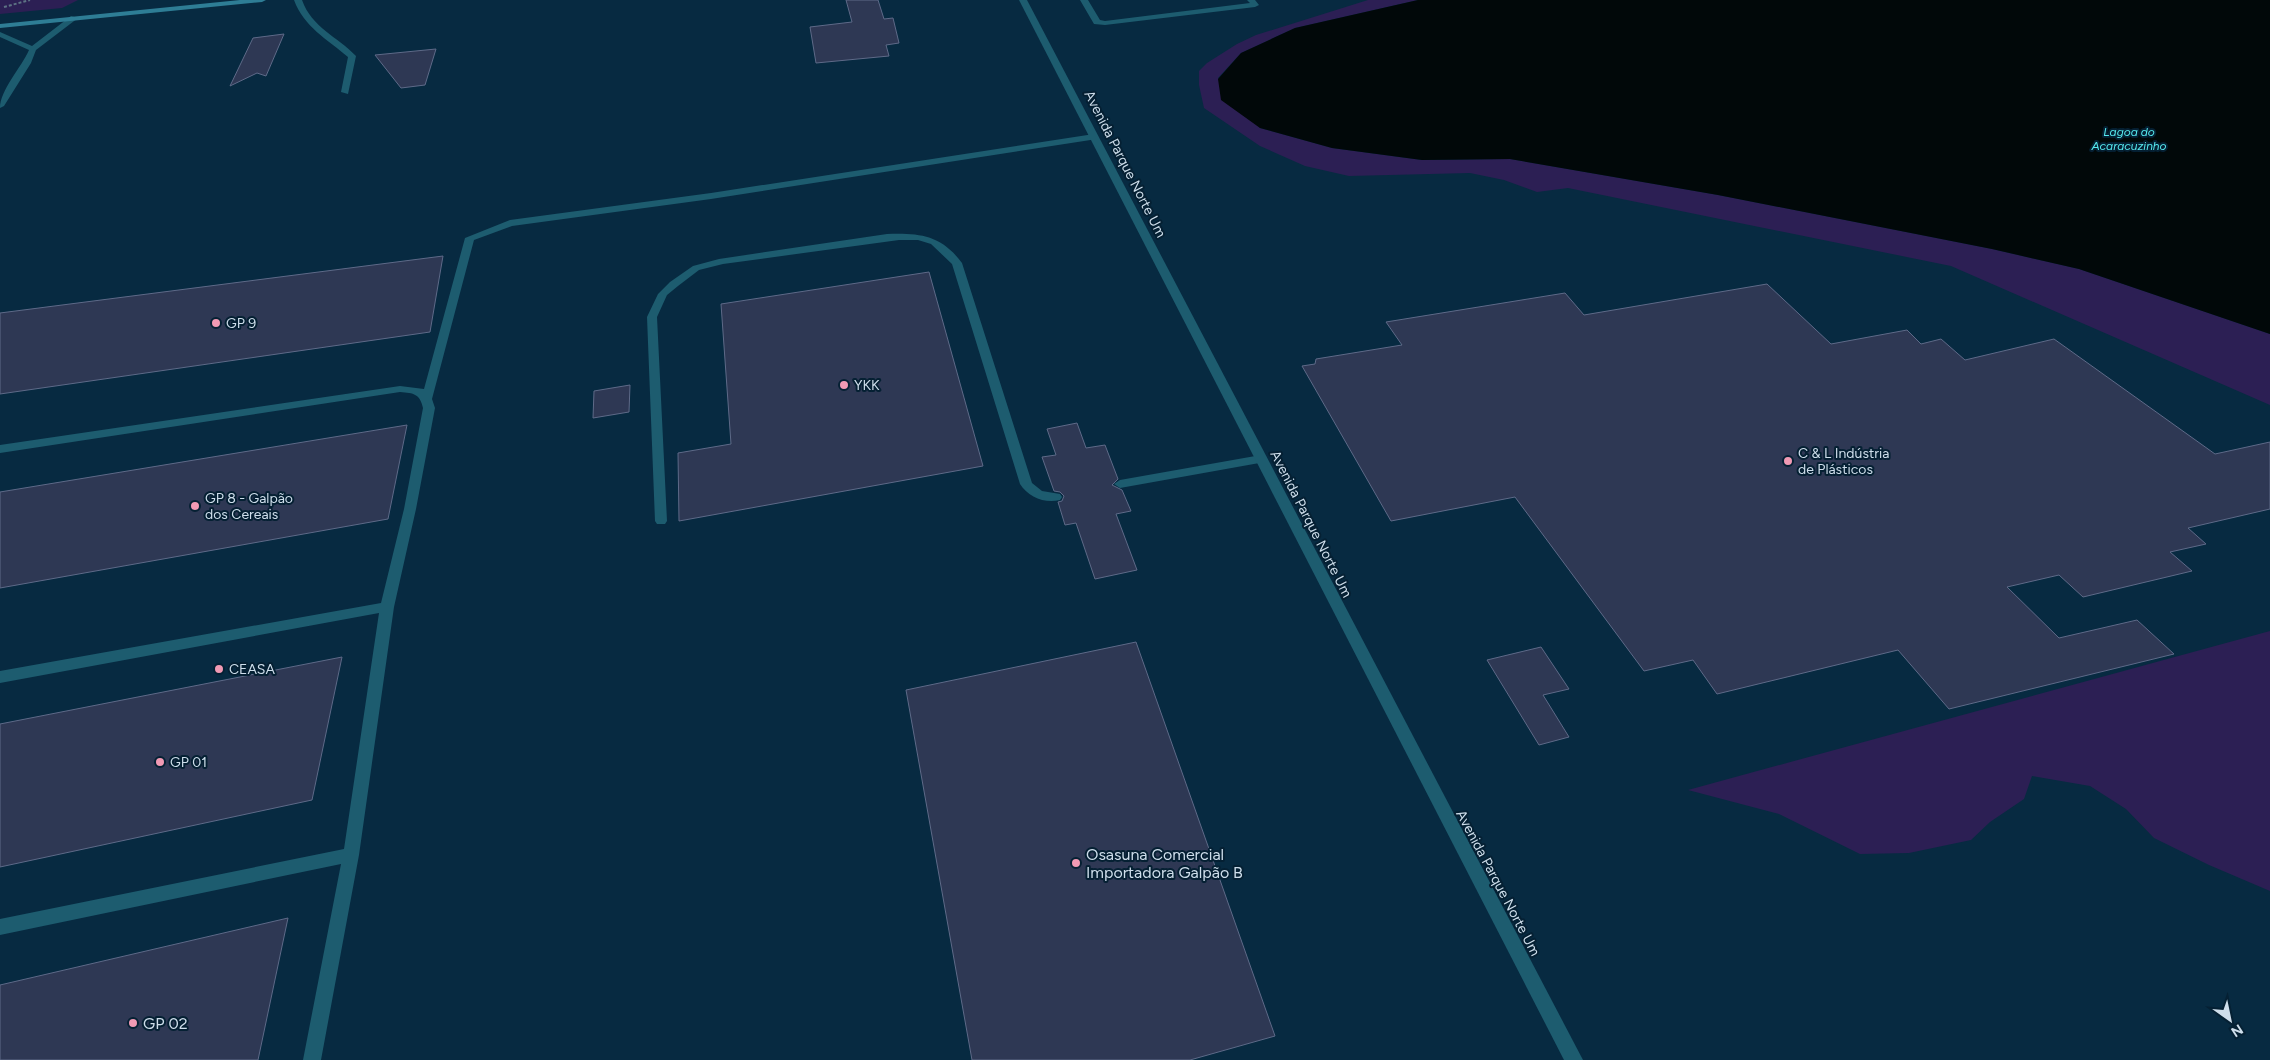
<svg xmlns="http://www.w3.org/2000/svg" width="2270" height="1060" viewBox="0 0 2270 1060" font-family="Figtree,sans-serif">
  <style>
    .built { fill: #072a41 }
    .green { fill: #2c1f54 }
    .water { fill: #010809 }
    .building { fill: #2e3854; stroke: #5e6a88 }
    .lines { fill: none; stroke-linecap: round; stroke-linejoin: round }
    .path { stroke: #5d7384; stroke-width: 2; stroke-dasharray: 3 2; stroke-linecap: butt }
    .service { fill: #1d5c6f; fill-rule: evenodd }
    .tertiary { fill: #1d5c6f; fill-rule: evenodd }
    .secondary { fill: #2e7d95; fill-rule: evenodd }
    .poi-dot { fill: #f19ab4; stroke: #052033; stroke-width: 2 }
    .labels { text-anchor: middle; dominant-baseline: central; stroke-width: 4; stroke-linejoin: round; paint-order: stroke }
    .far-water-label { font-size: 12px; font-style: italic; fill: #56eaef; stroke: #052033 }
    .street-label { font-size: 14px; fill: #cedeeb; stroke: #052033 }
    .poi-label { font-size: 14px; fill: #cedeeb; stroke: #052033; text-anchor: start }
    .near-poi-label { font-size: 16px; fill: #cedeeb; stroke: #052033; text-anchor: start }
  </style>
  <rect width="100%" height="100%" fill="#052033"/>
  <rect class="built" x="0" y="0" width="2270" height="1060"/>
  <g class="green">
    <polygon points="0,0 78,0 62,8 0,14"/>
    <polygon points="1368,0 1418,0 1295,28 1241,53 1218,78 1260,128 1332,148 1422,160 1510,159 1718,195 1992,249 2079,269 2270,334 2270,405 1951,266 1568,188 1537,192 1504,180 1470,173 1349,176 1305,166 1260,146 1204,108 1199,85 1199,71 1207,63 1237,44 1256,35"/>
    <polygon points="2270,631 2270,891 2209,865 2154,838 2126,809 2090,786 2032,776 2024,799 1990,822 1971,840 1909,853 1860,854 1779,814 1688,790"/>
  </g>
  <polygon class="water" points="1418,0 2270,0 2270,334 2079,269 1992,249 1718,195 1510,159 1422,160 1332,148 1260,128 1221,100 1218,79 1241,53 1295,28"/>
  <g class="building">
    <polygon points="846,0 878,0 884,19 893,18 899,43 886,45 889,56 816,63 810,27 852,22"/>
    <polygon points="284,34 266,76 257,73 230,86 253,38"/>
    <polygon points="436,49 425,85 401,88 375,55"/>
    <polygon points="443,256 430,332 0,394 0,313"/>
    <polygon points="929,272 983,466 679,521 678,453 731,444 721,304"/>
    <polygon points="1767,284 1831,344 1907,330 1921,344 1941,339 1965,360 2054,339 2215,454 2270,442 2270,509 2188,528 2206,544 2170,552 2192,571 2083,597 2059,575 2007,587 2059,638 2137,620 2174,654 1949,709 1898,650 1717,694 1693,660 1644,671 1515,497 1391,521 1302,366 1315,364 1316,359 1402,345 1386,322 1565,293 1584,315"/>
    <polygon points="630,385 629,412 593,418 594,391"/>
    <polygon points="1077,423 1086,448 1105,445 1118,479 1112,485 1122,490 1131,511 1116,514 1137,570 1095,579 1076,523 1065,525 1058,502 1062,501 1064,496 1060,492 1054,491 1042,457 1056,455 1047,429"/>
    <polygon points="407,425 388,519 0,588 0,492"/>
    <polygon points="1136,642 1275,1036 1190,1060 972,1060 906,690"/>
    <polygon points="1541,647 1569,689 1543,695 1569,737 1539,745 1487,660"/>
    <polygon points="342,657 312,800 0,867 0,724"/>
    <polygon points="288,918 258,1060 0,1060 0,985"/>
  </g>
  <g class="lines">
    <polyline class="path" points="4,7 30,0"/>
    <g class="service">
      <path d="M294,0H302C312,28 337,36 356,56L348,94L341,92L348,57C327,39 304,27 294,0Z"/>
      <polygon points="1080,0 1088,0 1100,20 1105,21 1250,3 1247,0 1255,0 1259,5 1255,7 1105,25 1094,24"/>
      <path d="M71,16L78,18L36,50L31,63L4,106L0,108C0,90 21,68 29,50L0,37V32L32,46Z"/>
      <path d="M1094,134L1098,137L1097,139L711,199L512,226L474,240L432,399L435,408L416,509L394,607L359,855L321,1060H303L341,864L0,935V919L344,849L379,613L0,683V671L381,603L404,509L423,408C420,394 414,393 400,392L0,453V445L400,386L424,389L465,238L510,220L711,193Z"/>
      <path d="M887,234C920,233 941,235 962,263L1032,483L1042,491L1060,494L1062,497L1060,500C1045,504 1028,497 1020,484L952,264L931,244L918,240H899L723,264L699,270L678,286L667,295L657,317L667,521L665,524H657L655,521L647,317L658,294L670,282L693,266L719,259Z"/>
      <polygon points="1261,455 1267,459 1265,462 1120,488 1114,484 1120,480"/>
    </g>
    <polygon class="tertiary" points="1019,0 1027,0 1583,1060 1564,1060"/>
    <polygon class="secondary" points="240,0 266,0 262,2 0,28 0,24"/>
  </g>
  <g class="poi-dot">
    <circle cx="216" cy="323" r="5"/>
    <circle cx="844" cy="385" r="5"/>
    <circle cx="1788" cy="461" r="5"/>
    <circle cx="195" cy="506" r="5"/>
    <circle cx="219" cy="669" r="5"/>
    <circle cx="160" cy="762" r="5"/>
    <circle cx="1076" cy="863" r="5"/>
    <circle cx="133" cy="1023" r="5"/>
  </g>
  <g class="labels">
    <g class="far-water-label">
      <text x="2129" y="132">Lagoa do<tspan x="2129" dy="14">Acaracuzinho</tspan></text>
    </g>
    <g class="street-label">
      <text transform="translate(1125 164) rotate(63)">Avenida Parque Norte Um</text>
      <text transform="translate(1311 524) rotate(63)">Avenida Parque Norte Um</text>
      <text transform="translate(1498 883) rotate(62)">Avenida Parque Norte Um</text>
    </g>
    <g class="poi-label">
      <text x="226" y="323">GP 9</text>
      <text x="854" y="385">YKK</text>
      <text x="1798" y="453">C &amp; L Indústria<tspan x="1798" dy="16">de Plásticos</tspan></text>
      <text x="205" y="498">GP 8 - Galpão<tspan x="205" dy="16">dos Cereais</tspan></text>
      <text x="229" y="669">CEASA</text>
      <text x="170" y="762">GP 01</text>
    </g>
    <g class="near-poi-label">
      <text x="1086" y="854">Osasuna Comercial<tspan x="1086" dy="18">Importadora Galpão B</tspan></text>
      <text x="143" y="1023">GP 02</text>
    </g>
  </g>
  <g transform="translate(2230 1020) rotate(147)" stroke="#052033" stroke-width="4" paint-order="stroke">
  <path d="M0-4L9 19L0 12L-9 19Z" fill="#cedeeb"/>
  <text y="-8" font-size="14" font-weight="bold" text-anchor="middle" fill="#cedeeb">N</text>
  </g>
</svg>
